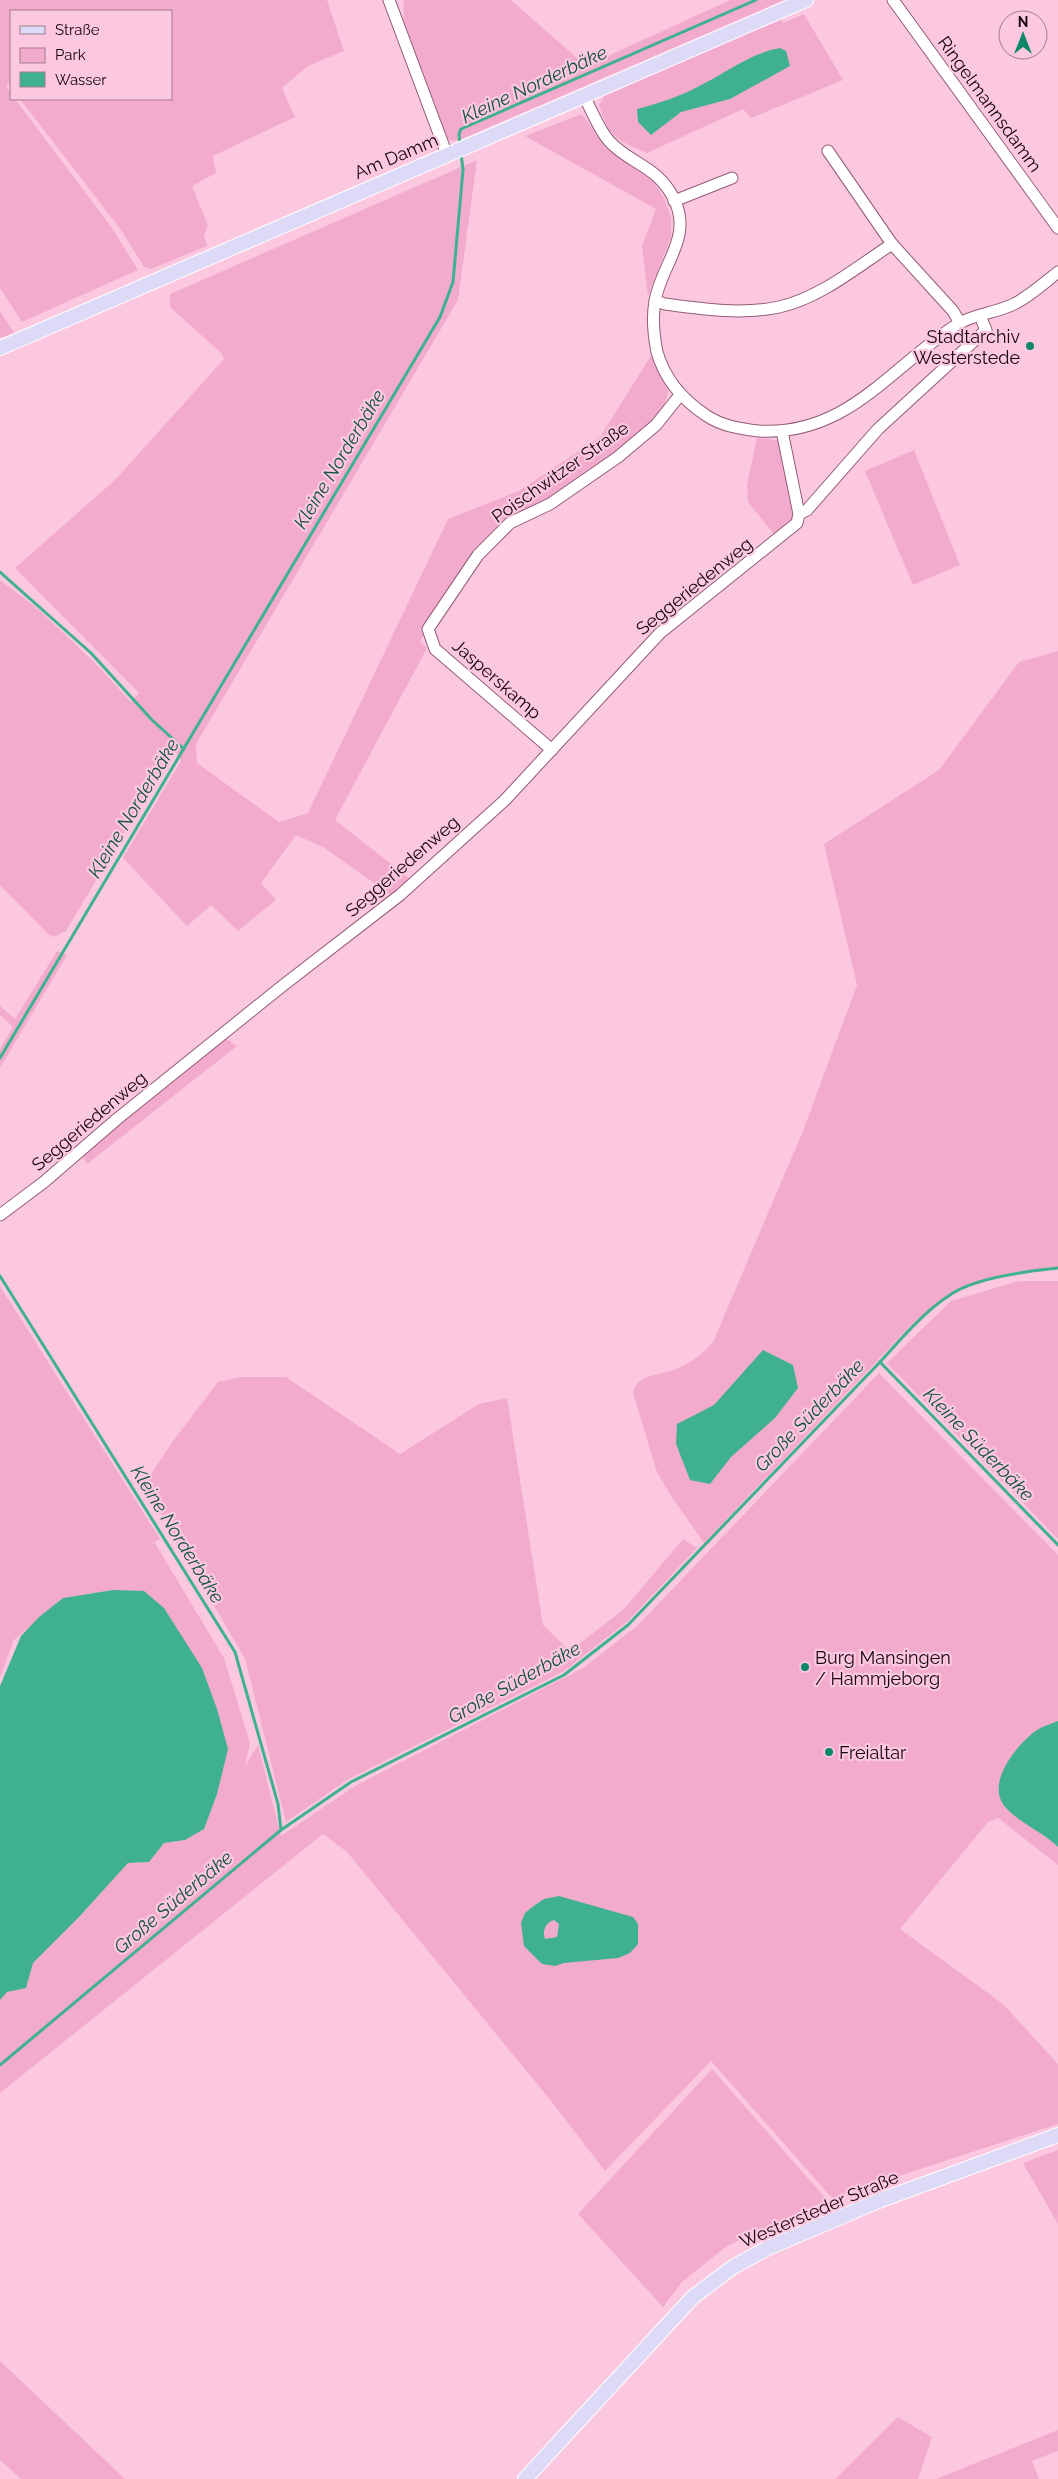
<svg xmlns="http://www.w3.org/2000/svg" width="1058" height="2479" viewBox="0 0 1058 2479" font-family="Raleway,sans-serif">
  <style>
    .green { fill: #f3abcd }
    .water { fill: #3fb18f; fill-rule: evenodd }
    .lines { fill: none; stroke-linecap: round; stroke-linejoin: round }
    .stream { stroke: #3fb18f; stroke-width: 3 }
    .minor-casing { stroke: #935b76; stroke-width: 13 }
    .major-casing { stroke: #fff; stroke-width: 16 }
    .minor { stroke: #fff; stroke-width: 11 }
    .major { stroke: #dddaf8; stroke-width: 14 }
    .poi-dot { fill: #0c8769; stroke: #fcc8df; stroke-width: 2 }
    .labels { text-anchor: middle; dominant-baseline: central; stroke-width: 4.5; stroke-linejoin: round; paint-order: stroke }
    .street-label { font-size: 18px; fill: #18050e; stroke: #fcc8df }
    .poi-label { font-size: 18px; fill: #18050e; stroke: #fcc8df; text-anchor: start }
    .water-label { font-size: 19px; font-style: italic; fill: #135240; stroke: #fcc8df }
  </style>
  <rect width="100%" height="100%" fill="#fcc8df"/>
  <g class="green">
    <polygon points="0,0 327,0 344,51 308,66 282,88 295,117 213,156 216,173 192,186 208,225 204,236 207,246 151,269 144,267 121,230 20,99 171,99 171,11 11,11 11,87 9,83 6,86 11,93 11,99 15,99 112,228 138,270 22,322 0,288"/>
    <polygon points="406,0 511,0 586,66 730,0 784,0 464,138 452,141 447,139 401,21 404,16 403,1"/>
    <path d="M804,14L843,80L751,118L743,109L647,153C617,140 609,138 599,105L609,88L780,15L783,23Z"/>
    <polygon points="582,114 606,148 652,180 664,198 671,217 671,237 648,296 642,246 656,209 525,136"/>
    <polygon points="477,160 458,300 196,744 197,763 279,822 308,813 448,519 519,491 600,437 652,354 669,388 662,414 650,427 581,478 505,525 456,579 420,641 427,648 335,820 410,879 391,895 323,847 296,835 261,883 276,900 238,931 211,905 187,926 123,858 181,761 174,749 66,931 54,937 48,934 0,885 0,580 38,609 95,663 131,702 139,693 15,568 116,479 224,359 222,354 170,307 170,294"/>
    <polygon points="0,311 14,333 0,338"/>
    <polygon points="757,438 785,441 798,514 778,539 748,502 747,485"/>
    <polygon points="914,450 960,565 913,585 865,471"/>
    <path d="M1058,651V1267L1015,1272L952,1292L914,1322L704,1543L671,1496L657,1472L633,1393C636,1373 662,1376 678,1368C692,1362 703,1354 713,1342L803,1131L857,985L824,844L939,770L1019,662Z"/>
    <polygon points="57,951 67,955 0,1068 0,1049 13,1027 0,1015 0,1006 15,1019"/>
    <polygon points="225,1038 237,1046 87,1164 82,1155"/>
    <polygon points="1019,1281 1058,1281 1058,1539 887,1363 951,1301"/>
    <polygon points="0,1286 160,1539 149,1545 155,1543 224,1658 250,1743 245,1766 258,1745 281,1836 355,1786 583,1668 637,1626 879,1373 1058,1555 1058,1721 1037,1730 1052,1841 1058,1847 1058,1865 998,1818 988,1822 900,1929 1003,2004 1058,2064 1058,2124 832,2198 711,2061 605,2171 551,2101 347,1852 323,1834 0,2093 0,2000 7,1992 26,1988 32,1963 79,1917 128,1863 149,1862 164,1843 185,1840 217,1794 221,1772 113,1590 63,1598 14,1640 0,1677"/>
    <polygon points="240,1377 286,1377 400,1454 479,1404 507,1398 543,1625 570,1651 624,1609 683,1539 697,1548 628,1621 564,1671 347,1780 286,1822 245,1659 144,1485 173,1441 218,1382"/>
    <polygon points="712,2069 827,2200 727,2246 682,2282 663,2307 578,2214"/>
    <polygon points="1058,2150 1058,2224 1023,2163"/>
    <polygon points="0,2361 125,2479 21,2479 0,2460"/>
    <polygon points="898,2417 932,2437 918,2479 835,2479"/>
    <polygon points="1058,2430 1058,2451 1032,2461 1039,2479 936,2479"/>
  </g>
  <g class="water">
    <path d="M780,48L786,51L790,66L730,99L681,112L651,135L638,122L637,109C660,103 682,96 703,84C729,71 751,53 780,48Z"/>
    <polygon points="763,1350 793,1365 798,1388 775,1418 731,1457 710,1484 690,1480 676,1444 677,1424 714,1405"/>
    <polygon points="113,1590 144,1591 164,1608 202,1668 217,1709 228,1749 217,1794 204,1829 185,1840 164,1843 149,1862 128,1863 79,1917 33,1963 26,1988 7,1992 0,2000 0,1686 21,1636 39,1617 63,1598"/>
    <path d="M1058,1721V1847C1043,1832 1020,1823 1006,1808C984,1784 1017,1744 1037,1730C1043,1726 1051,1724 1058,1721Z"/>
    <path d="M559,1896L633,1917L638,1924V1944L630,1953L618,1958L564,1963L555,1966L542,1964L524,1946L521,1923L525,1913L535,1905L544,1899ZM554,1920L559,1924L557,1937L545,1939C542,1931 545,1923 554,1920Z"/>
  </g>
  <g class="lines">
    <g class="stream">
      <polyline points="460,146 459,134 461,129 756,0"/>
      <polyline points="0,572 91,653 152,720 184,749"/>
      <polyline points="0,1058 440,317 453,282 463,170 461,153"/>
      <polyline points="0,1276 235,1652 278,1804 281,1830"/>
      <polyline points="880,1362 1058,1545"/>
      <path d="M0,2065L281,1830L351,1782L564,1675L628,1625L880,1362C902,1338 924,1311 953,1293C978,1277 1028,1271 1058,1268"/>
    </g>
    <g class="minor-casing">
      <g id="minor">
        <polyline points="389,0 447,155"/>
        <polyline points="893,0 1058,228"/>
        <path d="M584,96C592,111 598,128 609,141C631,165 658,165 675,201C692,239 661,265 655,301C652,317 654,337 657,352C665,380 684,401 707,416C722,426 741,429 759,431C848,436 891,366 958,324C974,314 996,313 1014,304C1030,296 1044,283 1058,272"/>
        <polyline points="828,151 892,244 953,311 960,323"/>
        <polyline points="674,201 732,178"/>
        <path d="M655,301L665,304C702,309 741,315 779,307C820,298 857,267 892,244"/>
        <polyline points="799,514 807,510 878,429 986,330 980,316"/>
        <polyline points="552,750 435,649 428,629 478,555 510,523 550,504 618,457 656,425 680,395"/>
        <polyline points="0,1215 44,1182 117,1119 281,987 400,895 505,800 660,633 797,523 799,514 782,431"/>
      </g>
    </g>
    <g class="major-casing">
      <g id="major">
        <polyline points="0,348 806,0"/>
        <polyline points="525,2479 693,2297 733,2267 768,2248 881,2200 1058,2135"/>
      </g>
    </g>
    <use href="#minor" class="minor"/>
    <use href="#major" class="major"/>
  </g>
  <g class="poi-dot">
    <circle cx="1030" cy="346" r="5"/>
    <circle cx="805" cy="1667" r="5"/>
    <circle cx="829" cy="1752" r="5"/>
  </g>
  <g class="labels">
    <g class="street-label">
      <text transform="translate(990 104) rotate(54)">Ringelmannsdamm</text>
      <text transform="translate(396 156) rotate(-23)">Am Damm</text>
      <text transform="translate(560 472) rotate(-35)">Poischwitzer Straße</text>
      <text transform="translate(694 586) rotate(-39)">Seggeriedenweg</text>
      <text transform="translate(497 679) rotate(41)">Jasperskamp</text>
      <text transform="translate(402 866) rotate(-41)">Seggeriedenweg</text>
      <text transform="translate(89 1121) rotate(-40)">Seggeriedenweg</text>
      <text transform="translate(819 2209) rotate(-23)">Westersteder Straße</text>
    </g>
    <g class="poi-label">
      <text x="1020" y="336" text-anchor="end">Stadtarchiv<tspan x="1020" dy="21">Westerstede</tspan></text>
      <text x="815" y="1657">Burg Mansingen<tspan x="815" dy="21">/ Hammjeborg</tspan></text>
      <text x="839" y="1752">Freialtar</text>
    </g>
    <g class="water-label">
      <text transform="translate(534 84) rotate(-25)">Kleine Norderbäke</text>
      <text transform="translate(339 459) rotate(-59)">Kleine Norderbäke</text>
      <text transform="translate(133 808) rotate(-59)">Kleine Norderbäke</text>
      <text transform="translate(809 1415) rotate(-46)">Große Süderbäke</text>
      <text transform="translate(979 1444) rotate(46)">Kleine Süderbäke</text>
      <text transform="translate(178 1534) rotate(58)">Kleine Norderbäke</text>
      <text transform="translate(514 1682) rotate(-29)">Große Süderbäke</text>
      <text transform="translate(173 1902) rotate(-40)">Große Süderbäke</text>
    </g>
  </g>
  <rect x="10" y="10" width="162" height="90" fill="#fcc8df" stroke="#a17a8b"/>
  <rect x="20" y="26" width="25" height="8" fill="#dddaf8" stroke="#a17a8b"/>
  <text x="55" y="35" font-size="15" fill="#18050e">Straße</text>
  <rect x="20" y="48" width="25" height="15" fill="#f3abcd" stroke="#a17a8b"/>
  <text x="55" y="60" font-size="15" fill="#18050e">Park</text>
  <rect x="20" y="72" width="25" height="15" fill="#3fb18f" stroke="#a17a8b"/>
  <text x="55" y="85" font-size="15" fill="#18050e">Wasser</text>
  <g transform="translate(1023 35)"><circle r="24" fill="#fcc8df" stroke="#a17a8b"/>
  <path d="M0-4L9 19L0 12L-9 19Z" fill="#0c8769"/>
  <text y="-8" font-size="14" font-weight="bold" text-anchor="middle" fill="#18050e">N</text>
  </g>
</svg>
